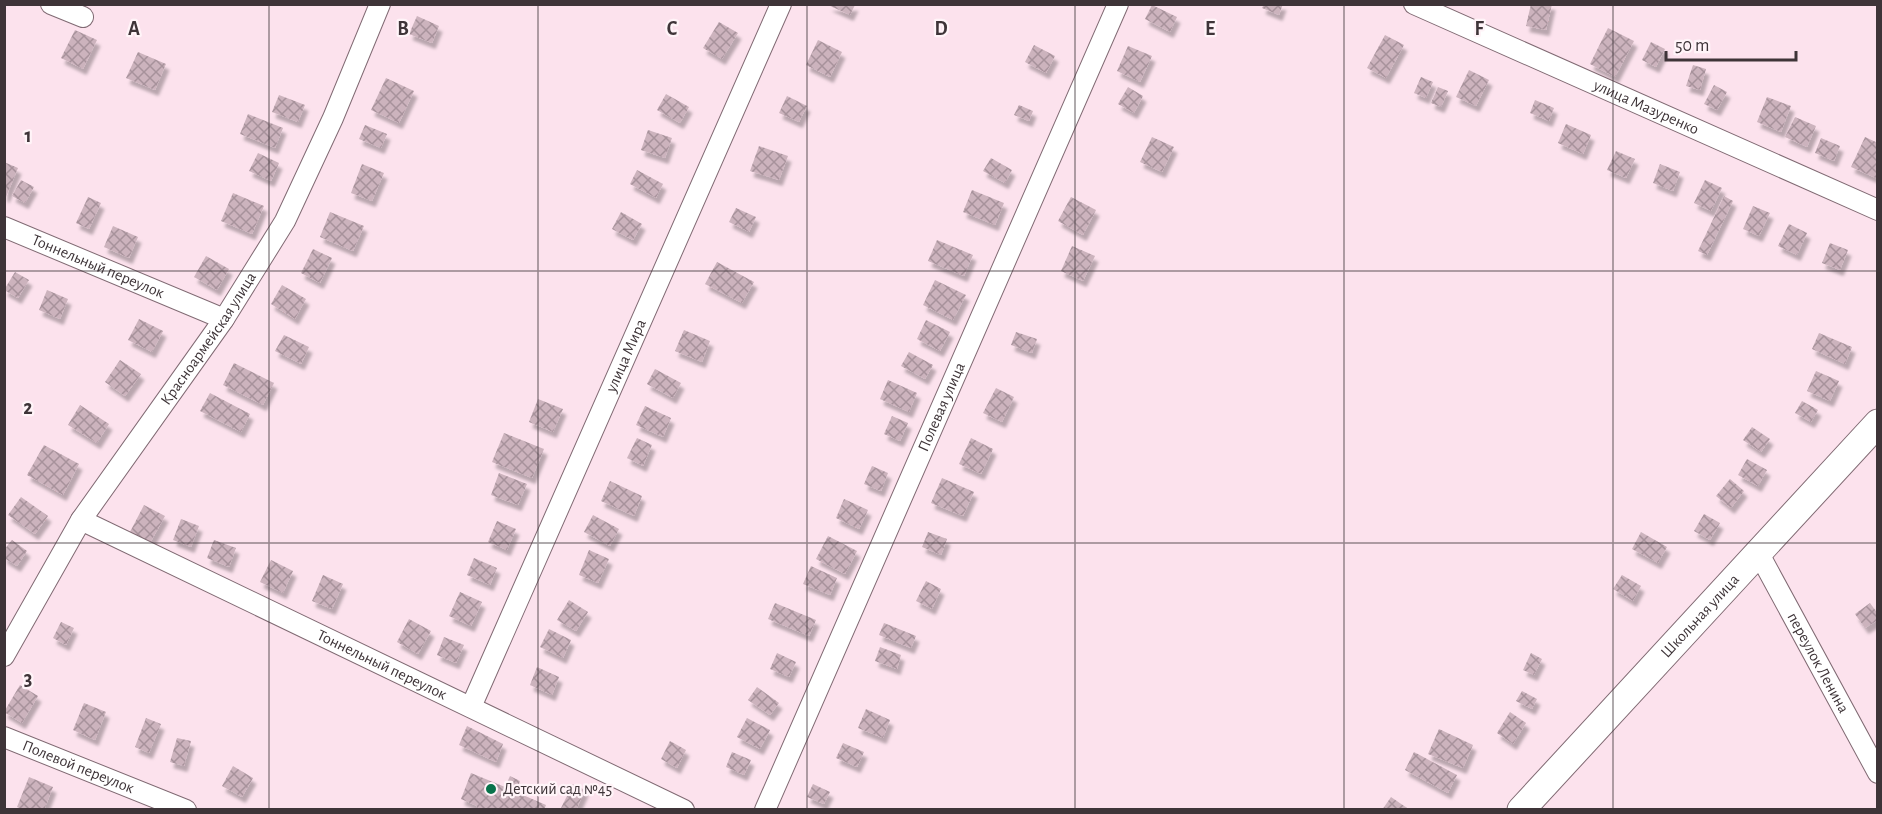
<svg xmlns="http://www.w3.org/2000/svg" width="1882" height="814" viewBox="0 0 1882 814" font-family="'Alegreya Sans',sans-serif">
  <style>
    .building { fill: url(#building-cross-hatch); filter: url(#shadow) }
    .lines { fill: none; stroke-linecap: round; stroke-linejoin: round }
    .street-casing { stroke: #806a73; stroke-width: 22 }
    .secondary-casing { stroke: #806a73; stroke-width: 29 }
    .street { stroke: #fff; stroke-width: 20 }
    .secondary { stroke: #fff; stroke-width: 27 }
    .grid { fill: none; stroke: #3e3438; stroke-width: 1.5; stroke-opacity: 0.55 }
    .poi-dot { fill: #09734b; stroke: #fff4f8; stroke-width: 2 }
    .labels { text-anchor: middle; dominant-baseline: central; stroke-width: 4.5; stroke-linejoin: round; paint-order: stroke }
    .street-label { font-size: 16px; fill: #3e3438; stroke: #fff4f8 }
    .poi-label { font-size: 16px; fill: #3e3438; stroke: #fff4f8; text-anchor: start }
    .grid-label { font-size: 20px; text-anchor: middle; font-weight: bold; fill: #3e3438; stroke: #fff4f8; stroke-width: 4.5; stroke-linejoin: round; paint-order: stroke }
  </style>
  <defs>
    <pattern id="building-cross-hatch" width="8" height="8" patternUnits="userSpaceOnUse" patternTransform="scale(1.5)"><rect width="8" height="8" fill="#ccb3bd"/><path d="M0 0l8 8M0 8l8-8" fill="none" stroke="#a7929b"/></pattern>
    <filter id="shadow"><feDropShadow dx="3.5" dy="6" stdDeviation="1.5" flood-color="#0004"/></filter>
  </defs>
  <rect width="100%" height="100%" fill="#fce2ed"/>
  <g class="building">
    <polygon points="1264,4 1283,4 1279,15 1262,8"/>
    <polygon points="1531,4 1552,4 1546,30 1526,26"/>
    <polygon points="828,5 855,5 850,15"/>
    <polygon points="1152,5 1177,17 1170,32 1145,19"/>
    <polygon points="417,16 439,26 432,43 409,34"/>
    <polygon points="719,22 738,33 722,59 703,48"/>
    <polygon points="1608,28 1634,41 1615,77 1590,64"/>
    <polygon points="75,30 97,40 83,69 61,58"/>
    <polygon points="1385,35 1404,45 1386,78 1367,68"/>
    <polygon points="818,40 842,52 830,77 806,65"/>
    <polygon points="1651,42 1665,49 1656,67 1642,60"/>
    <polygon points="1034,45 1055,56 1046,73 1025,62"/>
    <polygon points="1128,46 1152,56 1140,82 1117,71"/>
    <polygon points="138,52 166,64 155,90 126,78"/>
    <polygon points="1693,65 1706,69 1700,90 1686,86"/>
    <polygon points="1469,70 1489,80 1476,106 1456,97"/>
    <polygon points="1421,77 1433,82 1426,98 1414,93"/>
    <polygon points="386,78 414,91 399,123 371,110"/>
    <polygon points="1714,85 1727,92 1717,110 1704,104"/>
    <polygon points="1128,87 1143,96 1134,113 1118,104"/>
    <polygon points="1438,87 1448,91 1441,107 1431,103"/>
    <polygon points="666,94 689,107 680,123 657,110"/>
    <polygon points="279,95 305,105 298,122 272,112"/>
    <polygon points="787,96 807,106 799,122 779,113"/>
    <polygon points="1767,97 1791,106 1781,132 1757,122"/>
    <polygon points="1535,100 1554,108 1549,121 1530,113"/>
    <polygon points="1019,105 1033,111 1029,121 1014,115"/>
    <polygon points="248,114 283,128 275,148 240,134"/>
    <polygon points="1795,117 1816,126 1807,147 1785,137"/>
    <polygon points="1566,124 1591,135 1583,154 1558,143"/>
    <polygon points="365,125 387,134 381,148 359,139"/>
    <polygon points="648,130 672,138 665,158 641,150"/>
    <polygon points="1152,137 1174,147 1162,172 1140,162"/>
    <polygon points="1865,137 1878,143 1878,179 1851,167"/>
    <polygon points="1821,138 1840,146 1834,161 1815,153"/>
    <polygon points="759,146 788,156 779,180 750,171"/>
    <polygon points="1616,151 1635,159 1626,178 1607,170"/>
    <polygon points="258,153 279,163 271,181 249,171"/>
    <polygon points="991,158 1012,170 1005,183 983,171"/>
    <polygon points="4,162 18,168 6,197 4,196"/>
    <polygon points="362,164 384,173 372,201 351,193"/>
    <polygon points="1660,164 1680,172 1673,191 1653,183"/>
    <polygon points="637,170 663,184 656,198 630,184"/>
    <polygon points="21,180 34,187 25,203 12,196"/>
    <polygon points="1705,180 1722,188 1711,211 1694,203"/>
    <polygon points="972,190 1004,203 995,225 963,212"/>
    <polygon points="233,193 264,206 252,234 221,221"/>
    <polygon points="1724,196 1733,201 1707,255 1698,251"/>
    <polygon points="88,197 101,203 89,229 76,223"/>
    <polygon points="1071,197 1096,210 1083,235 1058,221"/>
    <polygon points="1753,206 1770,213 1759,236 1743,229"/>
    <polygon points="736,208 756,217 749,232 729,222"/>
    <polygon points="330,212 364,226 353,251 320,237"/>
    <polygon points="621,212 642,224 633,240 612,229"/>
    <polygon points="1789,224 1807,233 1797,255 1778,246"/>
    <polygon points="113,226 138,237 129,258 104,247"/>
    <polygon points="937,240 973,255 964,276 928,261"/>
    <polygon points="1830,243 1848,250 1840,270 1822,263"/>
    <polygon points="1072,246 1095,256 1083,281 1061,271"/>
    <polygon points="313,249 332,258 320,283 301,273"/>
    <polygon points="206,256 229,269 217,290 194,277"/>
    <polygon points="717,262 754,282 742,303 705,284"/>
    <polygon points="15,272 29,280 18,298 4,290"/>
    <polygon points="935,280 966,295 953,320 923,305"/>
    <polygon points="282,285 306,299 295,319 271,304"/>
    <polygon points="47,290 68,299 60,319 39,310"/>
    <polygon points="139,319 163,331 152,352 128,340"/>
    <polygon points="926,320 950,332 940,351 917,339"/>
    <polygon points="684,330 710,341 702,362 675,351"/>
    <polygon points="1016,332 1037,339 1032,353 1011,345"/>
    <polygon points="1819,333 1852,347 1845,364 1812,349"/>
    <polygon points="284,335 309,347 301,364 275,351"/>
    <polygon points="909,352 933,365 925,379 901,366"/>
    <polygon points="120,360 141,374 125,396 105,382"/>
    <polygon points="234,363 274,383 263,405 223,385"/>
    <polygon points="655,369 681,383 673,398 647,384"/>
    <polygon points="1816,371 1839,381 1830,401 1807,391"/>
    <polygon points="888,380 917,393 909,412 880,399"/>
    <polygon points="996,388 1014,397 1002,422 983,413"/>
    <polygon points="210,393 250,414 241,432 200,411"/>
    <polygon points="538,399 563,409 553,432 529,422"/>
    <polygon points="1802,401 1818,410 1811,422 1795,413"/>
    <polygon points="80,405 109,424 97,443 68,425"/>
    <polygon points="645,406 671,418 663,437 636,425"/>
    <polygon points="892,416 908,423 900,441 884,434"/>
    <polygon points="1752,427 1770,439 1761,452 1743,440"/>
    <polygon points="504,433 544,449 532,478 492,462"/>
    <polygon points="637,438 652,445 643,466 627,458"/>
    <polygon points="971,438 993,449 981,474 959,464"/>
    <polygon points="44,445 79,464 63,495 27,475"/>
    <polygon points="1747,459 1767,470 1758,486 1738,475"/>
    <polygon points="872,466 888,473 881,491 864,484"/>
    <polygon points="499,473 527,484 518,505 491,495"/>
    <polygon points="942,478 974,492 963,516 931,503"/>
    <polygon points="1730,479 1744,491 1731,508 1716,496"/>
    <polygon points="610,481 642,496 634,516 601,501"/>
    <polygon points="21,497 48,516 35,534 8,515"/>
    <polygon points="844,499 868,510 859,529 836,518"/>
    <polygon points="144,505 165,516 150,543 130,532"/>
    <polygon points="1704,514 1720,523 1710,540 1694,531"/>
    <polygon points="593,515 619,529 610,546 584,532"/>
    <polygon points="181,519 199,526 191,547 173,540"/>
    <polygon points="497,521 516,529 507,550 488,542"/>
    <polygon points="928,532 947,539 941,555 922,547"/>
    <polygon points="1641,532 1667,547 1658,563 1632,549"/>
    <polygon points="828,536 857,551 845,574 816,559"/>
    <polygon points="12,540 27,551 17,566 4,558 4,550"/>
    <polygon points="214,540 236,548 229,567 207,558"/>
    <polygon points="589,550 609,559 598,583 579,575"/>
    <polygon points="474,558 497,568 490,585 467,575"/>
    <polygon points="271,560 293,571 283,593 260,582"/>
    <polygon points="811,566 837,578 830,595 803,584"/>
    <polygon points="323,575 343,584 332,609 312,601"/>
    <polygon points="1622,575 1641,586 1633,601 1613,589"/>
    <polygon points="926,581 941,589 932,609 916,601"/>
    <polygon points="460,592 482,602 471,626 449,616"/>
    <polygon points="569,600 588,612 576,631 557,620"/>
    <polygon points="775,603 816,620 809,636 768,619"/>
    <polygon points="1870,603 1878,614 1878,620 1865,628 1855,614"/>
    <polygon points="409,619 431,631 418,654 397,642"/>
    <polygon points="61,622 74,628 66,645 53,638"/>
    <polygon points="884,623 916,636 911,648 879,635"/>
    <polygon points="549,629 571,640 563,658 540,647"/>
    <polygon points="444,637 464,645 456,663 437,655"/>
    <polygon points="880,647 901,655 897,669 875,661"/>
    <polygon points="777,653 796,662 789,677 770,669"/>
    <polygon points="1531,653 1542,659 1534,675 1523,670"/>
    <polygon points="537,667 559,677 552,695 530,685"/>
    <polygon points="20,685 38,696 22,723 4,712"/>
    <polygon points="757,687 779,703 770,715 748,700"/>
    <polygon points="1522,691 1537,699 1532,709 1516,701"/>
    <polygon points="84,703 106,712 95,740 73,730"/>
    <polygon points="866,709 890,720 883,738 858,728"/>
    <polygon points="1510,712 1526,723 1513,744 1497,733"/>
    <polygon points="146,718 161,724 149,753 135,747"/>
    <polygon points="747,718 770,730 760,749 737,737"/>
    <polygon points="467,726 503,744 496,762 459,745"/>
    <polygon points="1439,729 1473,745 1463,768 1428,754"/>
    <polygon points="177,738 191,741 184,766 170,762"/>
    <polygon points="670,741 686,750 677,768 661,759"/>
    <polygon points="843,743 864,752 857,767 836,758"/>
    <polygon points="732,752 751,760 744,775 726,767"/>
    <polygon points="1414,752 1457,775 1448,793 1405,770"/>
    <polygon points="233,766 253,778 242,797 222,786"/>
    <polygon points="471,773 505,787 510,776 520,781 516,792 546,805 544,810 476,810 477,806 461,799"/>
    <polygon points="29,777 53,787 44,810 23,810 17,807"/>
    <polygon points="573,784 585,790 576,810 560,810"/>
    <polygon points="813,784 830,792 824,804 807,797"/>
    <polygon points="1391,797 1410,810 1382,810"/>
  </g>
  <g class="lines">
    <g class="street-casing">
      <g id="street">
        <polyline points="51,4 83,17"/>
        <path id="s1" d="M1414,4L1878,210"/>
        <path id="s2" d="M4,227L224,319"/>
        <path id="s3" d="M81,520L684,810"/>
        <path id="s4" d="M1758,552L1878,773"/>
        <path id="s5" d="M4,656L81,520L224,319L285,221L333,118L380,4"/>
        <path id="s6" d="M471,707L781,4"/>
        <path id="s7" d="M4,737L186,810"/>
        <path id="s8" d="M765,810L1118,4"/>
      </g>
    </g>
    <g class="secondary-casing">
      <g id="secondary">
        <path id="s9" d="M1521,810L1878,423"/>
      </g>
    </g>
    <use href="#street" class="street"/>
    <use href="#secondary" class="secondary"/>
  </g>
  <path class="grid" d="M269,4V810M538,4V810M807,4V810M1075,4V810M1344,4V810M1613,4V810M4,271H1878M4,543H1878"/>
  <circle class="poi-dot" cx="491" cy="789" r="6"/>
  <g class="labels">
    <g class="street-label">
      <text stroke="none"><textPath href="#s1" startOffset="254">улица Мазуренко</textPath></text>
      <text stroke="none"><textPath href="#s2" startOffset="102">Тоннельный переулок</textPath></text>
      <text stroke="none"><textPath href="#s5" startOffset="378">Красноармейская улица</textPath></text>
      <text stroke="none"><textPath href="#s6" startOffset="384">улица Мира</textPath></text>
      <text stroke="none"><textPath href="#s8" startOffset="440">Полевая улица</textPath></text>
      <text stroke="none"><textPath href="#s9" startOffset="264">Школьная улица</textPath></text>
      <text stroke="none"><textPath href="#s4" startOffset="126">переулок Ленина</textPath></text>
      <text stroke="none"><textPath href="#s3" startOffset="334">Тоннельный переулок</textPath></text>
      <text stroke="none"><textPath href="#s7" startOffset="80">Полевой переулок</textPath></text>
    </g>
    <g class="poi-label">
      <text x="503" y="789">Детский сад №45</text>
    </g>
  </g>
  <g class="grid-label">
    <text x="134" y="35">A</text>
    <text x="403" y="35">B</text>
    <text x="672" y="35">C</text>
    <text x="941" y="35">D</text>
    <text x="1210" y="35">E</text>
    <text x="1479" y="35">F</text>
    <text x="28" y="142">1</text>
    <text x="28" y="414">2</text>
    <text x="28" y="685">3</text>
  </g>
  <rect width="1882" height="814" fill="none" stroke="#3e3438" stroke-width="12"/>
  <path d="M1666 51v9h130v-9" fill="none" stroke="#3e3438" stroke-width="3"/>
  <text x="1675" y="51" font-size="18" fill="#3e3438" stroke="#fff4f8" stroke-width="4.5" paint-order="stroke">50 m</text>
</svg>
